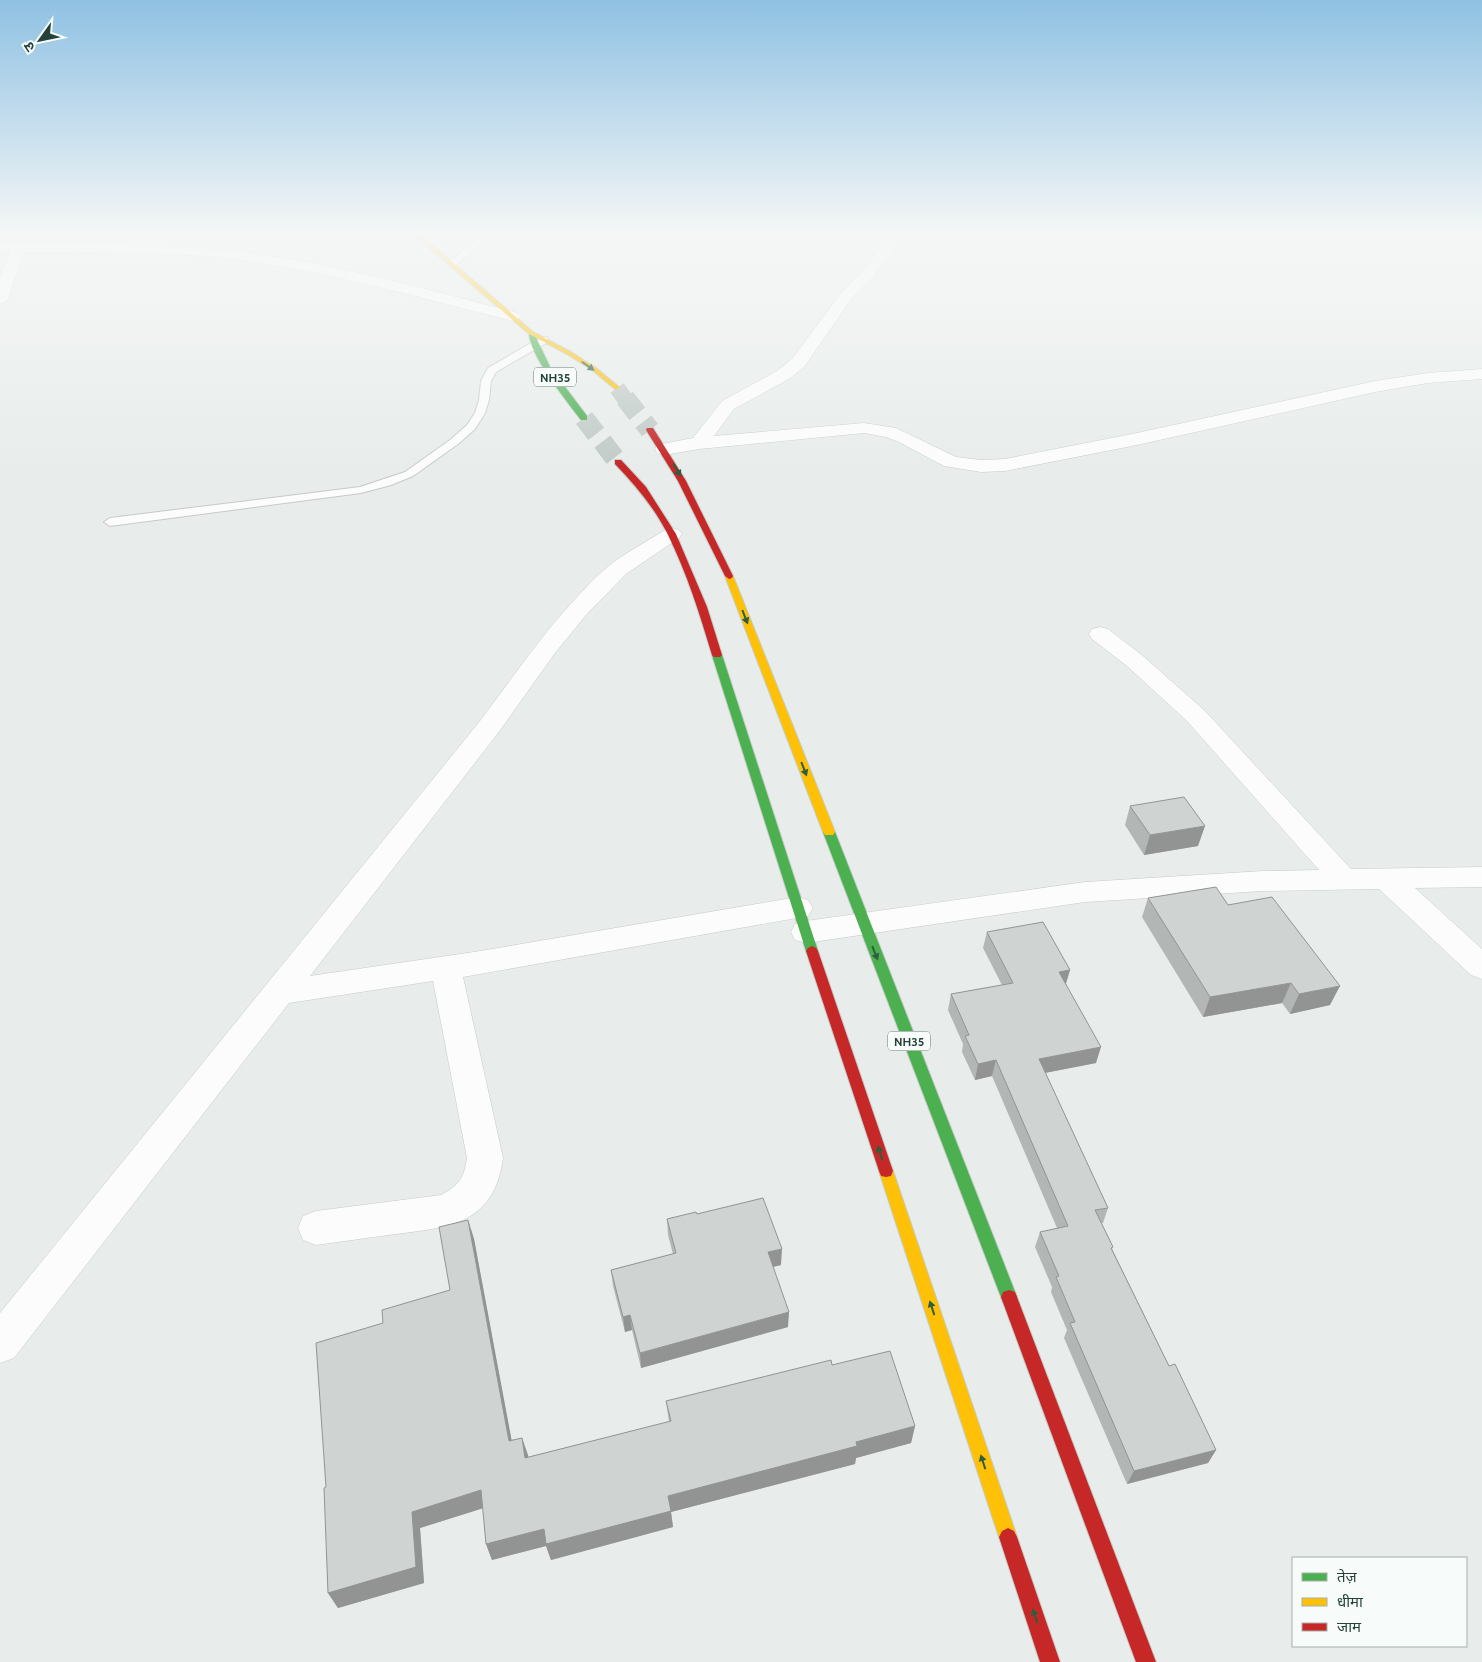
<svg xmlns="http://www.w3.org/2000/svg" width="1482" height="1662" viewBox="0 0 1482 1662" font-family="Cabin,'Noto Sans Devanagari',sans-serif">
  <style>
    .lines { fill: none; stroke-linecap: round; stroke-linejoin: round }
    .highway-tunnel-far1 { stroke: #c1cbc8; stroke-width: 16; stroke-dasharray: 16 8; stroke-linecap: butt }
    .highway-tunnel { stroke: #c1cbc8; stroke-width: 20; stroke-dasharray: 20 10; stroke-linecap: butt }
    .lane-casing { stroke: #c5cac8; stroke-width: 2 }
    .street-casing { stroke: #c5cac8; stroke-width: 1 }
    .fast-casing { stroke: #c3ccc9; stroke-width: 2 }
    .slow-casing { stroke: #c3ccc9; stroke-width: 2 }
    .jam-casing { stroke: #c3ccc9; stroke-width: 2 }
    .lane { fill: #fcfcfc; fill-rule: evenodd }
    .street { fill: #fcfcfc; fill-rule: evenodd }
    .fast { fill: #4caf50; fill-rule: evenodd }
    .slow { fill: #ffc107; fill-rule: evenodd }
    .jam { fill: #c62828; fill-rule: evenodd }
    .wall { fill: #b2b6b5 }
    .shaded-wall { fill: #919493 }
    .building { fill: #cfd4d2; stroke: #919493 }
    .oneway { fill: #2e5d40 }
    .labels { text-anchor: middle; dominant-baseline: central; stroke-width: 4; stroke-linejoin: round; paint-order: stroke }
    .shield { fill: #f7fbf9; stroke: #637a73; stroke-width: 1 }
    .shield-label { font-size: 12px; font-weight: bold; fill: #24423a }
  </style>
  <rect width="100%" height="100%" fill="#e8edeb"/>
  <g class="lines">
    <polyline class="highway-tunnel-far1" points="617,388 625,399"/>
    <g class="highway-tunnel">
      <polyline points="625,398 650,430"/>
      <polyline points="584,418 618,462"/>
    </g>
    <g class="lane-casing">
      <g id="lane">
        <polygon points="484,234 493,234 455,266 449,266 449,262"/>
        <polygon points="545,337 548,338 548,342 496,372 491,381 489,400 485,413 475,429 458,444 413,476 391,485 361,493 110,526 104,522 110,518 360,487 405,472 450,440 467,425 475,413 479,400 481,381 488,368 531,343"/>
      </g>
    </g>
    <g class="street-casing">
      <g id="street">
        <polygon points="892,234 906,234 872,278 852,298 804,367 789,379 734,409 714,436 864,423 896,428 956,457 981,460 1005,459 1137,433 1375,381 1428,373 1482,369 1482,379 1428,383 1375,392 1137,445 1005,471 981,472 944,466 899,442 886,437 864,433 699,449 664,455 657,453 655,449 657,445 693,438 722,401 777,371 792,359 842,292 862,272"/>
        <path d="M0,243C74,244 149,242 223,250C323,260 421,288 518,313L521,316L518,319L513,321C417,297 322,269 224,258C158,251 91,253 24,252L8,299L5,302L0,304V278L10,251H0Z"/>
        <path d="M672,528L679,530L682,534L679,538L626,574L586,615L555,653L498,733L310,976L474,952L798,897L808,900L813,908L808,916L463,977L503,1158C494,1224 451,1227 396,1234C369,1238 343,1241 316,1245L303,1240L298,1228L303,1216L316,1211L441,1195C459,1185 464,1179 467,1158L433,981L289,1003L14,1358L0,1363V1313L480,721C519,669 556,614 604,570C622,554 645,543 665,530Z"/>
        <polygon points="1100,627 1108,629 1143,656 1205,711 1351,869 1482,867 1482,887 1415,888 1482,949 1482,979 1471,975 1379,889 1263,891 1085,902 806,943 795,940 791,932 795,924 806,921 1085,882 1263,871 1319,870 1187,721 1127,666 1092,639 1089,634 1092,629"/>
      </g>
    </g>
    <g class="fast-casing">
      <g id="fast">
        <path d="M529,332L534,333L550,367L587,416V420H581C567,401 528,354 529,332Z"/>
        <polygon points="717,652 722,655 818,951 816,954 808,954 806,951 712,655"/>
        <polygon points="829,828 835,832 1017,1297 1015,1302 1009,1304 1003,1302 1001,1297 823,832"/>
      </g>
    </g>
    <g class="slow-casing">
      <g id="slow">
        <polygon points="413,234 420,234 533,332 571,352 596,368 619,387 619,389 615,389 592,370 567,354 529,334"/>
        <polygon points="729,573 733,576 835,832 833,835 825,835 823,832 725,576"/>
        <polygon points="886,1165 891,1166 893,1171 1017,1537 1014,1543 1008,1546 1002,1543 999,1537 879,1171 881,1166"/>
      </g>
    </g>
    <g class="jam-casing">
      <g id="jam">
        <polygon points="647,428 653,428 686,481 733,576 732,578 729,579 725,576 678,481 646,430"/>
        <path d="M615,460H621L646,487L676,534L707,607L722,655L720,657H714L712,655C700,615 687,573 668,535C655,508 635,485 615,464Z"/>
        <polygon points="812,946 816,948 818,951 893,1171 891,1176 886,1177 881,1176 879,1171 806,951 808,948"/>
        <polygon points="1009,1290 1015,1292 1017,1297 1156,1662 1136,1662 1001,1297 1003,1292"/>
        <polygon points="1008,1528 1014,1531 1017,1537 1060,1662 1040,1662 999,1537 1002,1531"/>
      </g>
    </g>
    <use href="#lane" class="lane"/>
    <use href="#street" class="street"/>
    <use href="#fast" class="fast"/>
    <use href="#slow" class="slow"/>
    <use href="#jam" class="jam"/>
  </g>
  <g class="wall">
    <polygon points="1130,806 1198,846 1144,855 1125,825"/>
    <polygon points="1148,898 1228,905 1330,1005 1290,1014 1282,1003 1203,1017 1142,917"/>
    <polygon points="987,932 1070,970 1066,984 1096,1063 1045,1073 1108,1208 1103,1223 1101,1223 1113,1247 1112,1249 1169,1366 1216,1450 1208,1463 1127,1484 1064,1338 1067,1330 1051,1292 1052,1287 1035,1247 1040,1232 1057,1228 992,1076 975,1080 962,1052 963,1044 948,1010 951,994 1002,985 983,948"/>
    <polygon points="697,1214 781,1265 773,1267 788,1327 641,1368 632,1330 625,1332 613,1286 611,1270 673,1254 668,1235 667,1219"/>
    <polygon points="468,1220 474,1239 511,1440 522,1438 528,1457 669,1422 666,1401 832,1365 915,1426 911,1443 856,1458 855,1464 671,1512 673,1527 551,1560 546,1546 492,1560 486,1544 483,1508 420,1528 424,1583 338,1608 328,1593 326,1487 383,1323 450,1290"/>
  </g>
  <g class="shaded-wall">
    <polygon points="1205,826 1198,846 1144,855 1150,835"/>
    <polygon points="1070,970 1065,986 1059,972"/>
    <polygon points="1291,983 1282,1003 1203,1017 1210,997"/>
    <polygon points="1340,986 1330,1005 1290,1014 1299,994"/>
    <polygon points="1101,1047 1096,1063 1034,1075 1039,1059"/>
    <polygon points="996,1060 992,1076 975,1080 978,1064"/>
    <polygon points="468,1220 474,1239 515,1458 509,1441"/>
    <polygon points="782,1249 781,1265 768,1268 768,1252"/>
    <polygon points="789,1312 788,1327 641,1368 640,1353"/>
    <polygon points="630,1315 632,1330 625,1332 623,1317"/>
    <polygon points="915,1426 911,1443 856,1458 855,1464 671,1512 673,1527 551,1560 546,1546 492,1560 486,1544"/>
    <polygon points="522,1438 528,1455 530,1475 525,1458"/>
    <polygon points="1216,1450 1208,1463 1127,1484 1134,1471"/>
    <polygon points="481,1490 487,1507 420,1528 424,1583 338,1608 328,1593 412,1512"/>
  </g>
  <g class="building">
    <polygon points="1184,797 1205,826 1150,835 1130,806"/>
    <polygon points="1216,887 1228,905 1272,897 1340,986 1299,994 1291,983 1210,997 1148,898"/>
    <polygon points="1043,922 1070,970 1059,972 1101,1047 1039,1059 1108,1208 1095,1210 1113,1247 1111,1248 1169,1366 1175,1364 1216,1450 1134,1471 1070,1323 1075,1322 1056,1277 1059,1276 1040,1232 1068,1226 996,1060 978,1064 965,1036 969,1035 951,994 1013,983 987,932"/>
    <polygon points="763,1198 782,1249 768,1252 789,1312 640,1353 630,1315 623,1317 611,1270 676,1253 667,1219 696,1212 697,1214"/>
    <polygon points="468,1220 509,1441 522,1438 525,1458 671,1421 666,1401 831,1360 832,1365 890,1351 915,1426 856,1442 857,1446 668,1496 671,1511 546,1544 544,1529 486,1544 481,1490 412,1512 416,1567 328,1593 324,1488 326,1487 316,1343 383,1323 382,1310 450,1290 439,1227"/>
  </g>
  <defs><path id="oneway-solid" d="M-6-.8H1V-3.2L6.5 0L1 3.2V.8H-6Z" transform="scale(1.25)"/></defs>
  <g class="oneway">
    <use href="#oneway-solid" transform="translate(588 366) rotate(35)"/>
    <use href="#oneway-solid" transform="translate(677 470) rotate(60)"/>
    <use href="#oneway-solid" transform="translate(745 617) rotate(69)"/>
    <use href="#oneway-solid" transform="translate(804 769) rotate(69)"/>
    <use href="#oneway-solid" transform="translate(875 953) rotate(68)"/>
    <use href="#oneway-solid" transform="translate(880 1153) rotate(-108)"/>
    <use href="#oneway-solid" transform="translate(932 1308) rotate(-108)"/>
    <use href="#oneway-solid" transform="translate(983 1462) rotate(-108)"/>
    <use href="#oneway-solid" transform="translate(1035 1616) rotate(-108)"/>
  </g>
  <linearGradient id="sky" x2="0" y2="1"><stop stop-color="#8fc1e3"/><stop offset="0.5" stop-color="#f5f7f6"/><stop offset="1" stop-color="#f5f7f6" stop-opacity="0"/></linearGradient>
  <rect width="1482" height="467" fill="url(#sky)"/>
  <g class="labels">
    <g class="shield">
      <rect x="534" y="367.5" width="42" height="19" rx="4"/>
      <rect x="888" y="1031.5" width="42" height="19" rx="4"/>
    </g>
    <g class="shield-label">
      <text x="555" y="377">NH35</text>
      <text x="909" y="1041">NH35</text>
    </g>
  </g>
  <rect x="1292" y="1557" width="175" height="90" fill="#f7fbf9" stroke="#a3b1ad"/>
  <rect x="1302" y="1573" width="25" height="8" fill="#4caf50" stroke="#a3b1ad"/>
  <text x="1337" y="1582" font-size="15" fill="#24423a">तेज़</text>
  <rect x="1302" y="1598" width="25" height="8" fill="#ffc107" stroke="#a3b1ad"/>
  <text x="1337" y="1607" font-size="15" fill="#24423a">धीमा</text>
  <rect x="1302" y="1623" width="25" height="8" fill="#c62828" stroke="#a3b1ad"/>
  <text x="1337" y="1632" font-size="15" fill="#24423a">जाम</text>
  <g transform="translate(40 40) rotate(237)" stroke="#f7fbf9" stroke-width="4" paint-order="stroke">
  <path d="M0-4L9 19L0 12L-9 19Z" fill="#24423a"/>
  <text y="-8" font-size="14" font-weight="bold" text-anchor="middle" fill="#24423a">उ</text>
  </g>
</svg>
